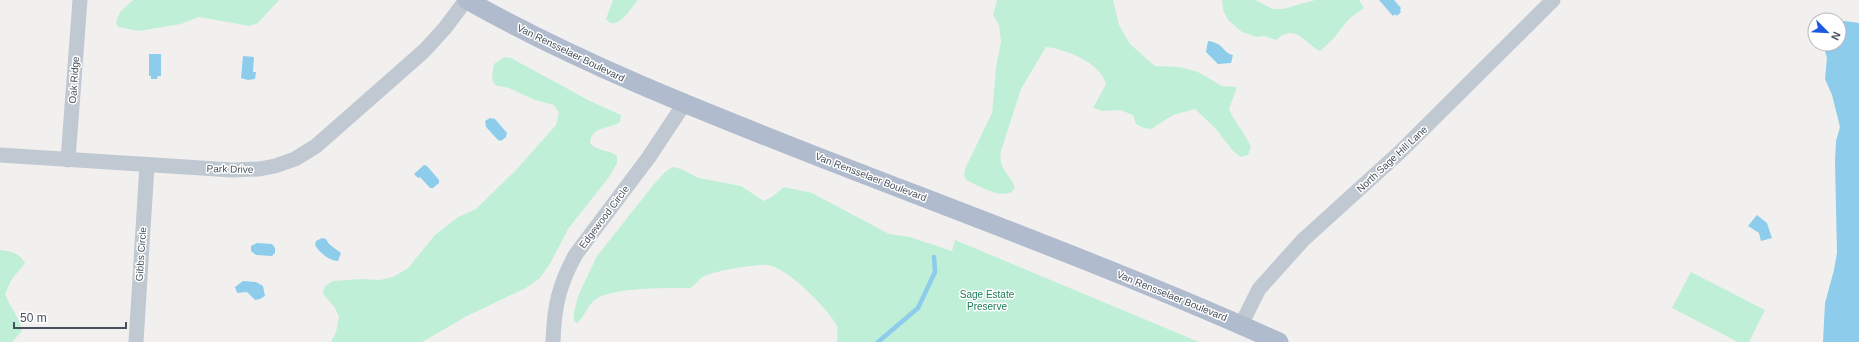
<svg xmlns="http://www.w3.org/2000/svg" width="1859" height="342" viewBox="0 0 1859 342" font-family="Arial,sans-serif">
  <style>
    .green { fill: #bfefd7 }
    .water { fill: #8dcceb }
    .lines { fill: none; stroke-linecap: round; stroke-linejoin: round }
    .stream { stroke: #8dcceb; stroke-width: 4.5 }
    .minor { stroke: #c0c8d1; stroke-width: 15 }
    .major { stroke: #b0bbce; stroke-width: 19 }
    .labels { text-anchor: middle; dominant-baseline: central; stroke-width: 3; stroke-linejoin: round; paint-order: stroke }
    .street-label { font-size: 10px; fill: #48505d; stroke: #fff }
    .park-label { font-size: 10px; fill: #197e57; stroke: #fff }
  </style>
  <rect width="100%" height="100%" fill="#f2f0ef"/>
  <g class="green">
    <polygon points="133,0 279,0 258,23 250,26 199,17 181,24 139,31 118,27 116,22 120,12"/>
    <path d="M613,0H638C631,8 617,33 606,19Z"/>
    <path d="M997,0H1113L1119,25L1130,44L1155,66L1179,67L1198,72L1222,86L1237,87L1229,109C1235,123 1245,133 1251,147L1248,155L1241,157L1233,151L1215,128L1195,109L1173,115L1151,129L1144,128L1136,124L1133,115L1120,110L1102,111L1093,108L1106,84C1101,63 1066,49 1046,47L1021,89L1001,151C998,171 1010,172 1015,188C1006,203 977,185 966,180L964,175L965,169L992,113L996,68L1001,42L999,25L993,15Z"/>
    <path d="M1222,0H1255L1273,9H1283L1315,0H1359L1364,8L1349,19L1333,39L1320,51C1304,43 1296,22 1276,40L1264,36L1257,37L1242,32L1228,20L1223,10Z"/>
    <path d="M504,57L511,58L590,101L621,115L620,122C608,130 592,125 590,143C597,152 609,149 617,156V163L609,177L568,229L551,262L540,278L526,288L467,316L422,342H331L336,332L339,317L335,308L324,295L323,291L325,286L333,281L362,279L380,280L393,277L408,268L435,235L458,217L476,209L516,170L556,125L559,113L554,105L535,100L509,88L498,86L494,84L492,78L494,64Z"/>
    <path d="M673,167L681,169L699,178L741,186L764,201L773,196L784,187L812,193L889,234L910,237L952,251L955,240L1199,342H837C837,337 839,328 836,324C827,308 786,266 767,265C756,264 709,271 701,278C696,282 697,284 690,288C666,288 615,287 596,299C587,305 585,317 577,323L574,321V312L578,296L597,256L655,183L666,171Z"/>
    <path d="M0,250C11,251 19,253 25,263L12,279L5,294C10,307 20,318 22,331L12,342H0Z"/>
    <polygon points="1691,272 1765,310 1749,342 1738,342 1672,308"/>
  </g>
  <g class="water">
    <polygon points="1379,0 1394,0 1401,8 1400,10 1401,12 1397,16 1395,14 1393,16"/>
    <polygon points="1844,21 1859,23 1859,342 1823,342 1825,303 1834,270 1837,253 1835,161 1836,141 1840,127 1832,95 1825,79 1827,58 1823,44 1839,44 1839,23"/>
    <path d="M1208,41C1226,44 1221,52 1233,55L1231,63L1218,64L1206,52Z"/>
    <polygon points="149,54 161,54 161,76 158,76 157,79 151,79 151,76 149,76"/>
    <polygon points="243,56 254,57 253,72 256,72 255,79 248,80 241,78"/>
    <polygon points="490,118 495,119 507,133 506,137 501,141 498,140 486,127 485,121"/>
    <polygon points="424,165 427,166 439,180 439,183 433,188 430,188 420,177 418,178 414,174"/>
    <polygon points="1757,215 1767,223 1772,238 1761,241 1759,233 1748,226"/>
    <path d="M322,238L326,239L329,244L341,253L338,261C329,261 318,251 315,245L316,241Z"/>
    <polygon points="257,243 272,244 275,248 275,253 272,256 256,255 251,251 251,246"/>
    <polygon points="243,281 256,282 263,286 265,296 260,299 255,300 247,292 237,293 235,287"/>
  </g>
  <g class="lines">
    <polyline class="stream" points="878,342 918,308 935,272 934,257"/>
    <g class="minor">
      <polyline points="0,155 232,170 259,169 275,166 295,159 316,146 424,51 445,28 466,0"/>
      <polyline points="68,160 80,0"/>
      <polyline points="1241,325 1259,289 1303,240 1399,153 1553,0"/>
      <polyline points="136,342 147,165"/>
      <path d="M553,342C554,307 559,284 576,254L649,157L684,104"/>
    </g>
    <path class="major" d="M467,0C577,62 694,108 811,154C967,215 1126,273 1279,342"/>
  </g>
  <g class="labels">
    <g class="street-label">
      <text transform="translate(571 53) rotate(26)">Van Rensselaer Boulevard</text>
      <text transform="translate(74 80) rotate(-86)">Oak Ridge</text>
      <text transform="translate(1392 159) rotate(-43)">North Sage Hill Lane</text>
      <text transform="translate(230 169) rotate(1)">Park Drive</text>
      <text transform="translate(871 177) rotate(21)">Van Rensselaer Boulevard</text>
      <text transform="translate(604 217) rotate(-53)">Edgewood Circle</text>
      <text transform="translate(141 254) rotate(-86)">Gibbs Circle</text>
      <text transform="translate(1172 296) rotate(22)">Van Rensselaer Boulevard</text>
    </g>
    <g class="park-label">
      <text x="987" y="294">Sage Estate<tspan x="987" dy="12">Preserve</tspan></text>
    </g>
  </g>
  <g transform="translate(1827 32) rotate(114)"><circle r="19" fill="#ffffff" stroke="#b6b9be"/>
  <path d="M0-3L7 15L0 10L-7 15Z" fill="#1c5ae0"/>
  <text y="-6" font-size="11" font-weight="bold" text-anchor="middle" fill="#48505d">N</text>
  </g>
  <path d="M14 322v6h112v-6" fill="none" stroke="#48505d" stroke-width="2"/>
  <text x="20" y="322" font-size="12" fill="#48505d" stroke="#ffffff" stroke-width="3" paint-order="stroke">50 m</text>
</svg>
